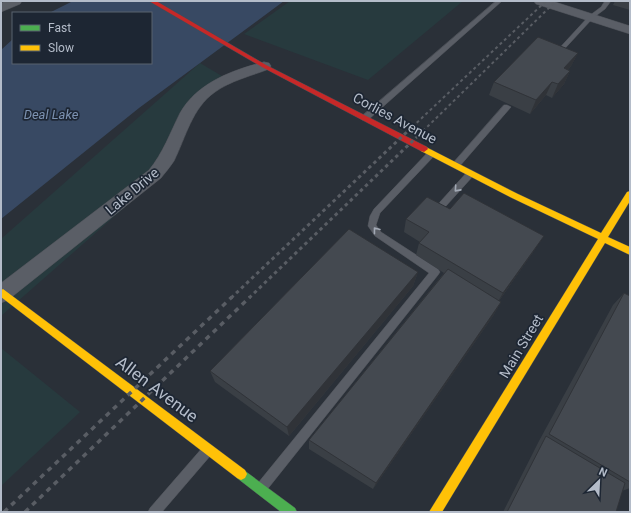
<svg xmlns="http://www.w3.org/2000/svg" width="631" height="513" viewBox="0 0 631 513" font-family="Roboto,sans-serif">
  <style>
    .green { fill: #273a3e }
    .water { fill: #384963 }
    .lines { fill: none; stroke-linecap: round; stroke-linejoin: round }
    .lane-casing { stroke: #484c53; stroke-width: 1 }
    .street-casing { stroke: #484c53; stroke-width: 1 }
    .fast-casing { stroke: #484c53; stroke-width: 1 }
    .slow-casing { stroke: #484c53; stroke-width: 1 }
    .jam-casing { stroke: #484c53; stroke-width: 1 }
    .lane { fill: #5a5e66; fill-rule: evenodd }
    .street { fill: #5a5e66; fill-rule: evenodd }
    .fast { fill: #4caf50; fill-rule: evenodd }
    .slow { fill: #ffc107; fill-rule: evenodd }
    .jam { fill: #c62828; fill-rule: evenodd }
    .rail-far2 { stroke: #595d64; stroke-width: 2; stroke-dasharray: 3 3; stroke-linecap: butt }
    .rail-far1 { stroke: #595d64; stroke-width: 3; stroke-dasharray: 3.5 3.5; stroke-linecap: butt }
    .rail { stroke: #595d64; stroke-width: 3.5; stroke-dasharray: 5 5; stroke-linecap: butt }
    .wall { fill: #3a3f45 }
    .shaded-wall { fill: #303338 }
    .building { fill: #444950; stroke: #303338 }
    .oneway { stroke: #a2a9b5 }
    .labels { text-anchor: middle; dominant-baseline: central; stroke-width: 3.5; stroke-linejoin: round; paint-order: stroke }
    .far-water-label { font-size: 13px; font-style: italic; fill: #7c92b1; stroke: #1d2633 }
    .street-label { font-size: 14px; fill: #b4bcc9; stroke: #1d2633 }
    .near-street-label { font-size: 17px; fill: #b4bcc9; stroke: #1d2633 }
  </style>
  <rect width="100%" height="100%" fill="#2a3038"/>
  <g class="green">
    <polygon points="290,1 463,1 368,80 244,34"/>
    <polygon points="200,63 232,82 212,88 149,186 1,316 1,239"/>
    <polygon points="1,348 80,412 1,486"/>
  </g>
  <polygon class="water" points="73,1 284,1 139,108 1,219 1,50 13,39 13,63 151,63 151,13 49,13"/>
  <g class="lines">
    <g class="lane-casing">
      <g id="lane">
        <polygon points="496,1 502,1 368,120 362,120 362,116"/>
        <polygon points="605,1 611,1 605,9 593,18 558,56 554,56 554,54 589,16 601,7"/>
        <polygon points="504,105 507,105 511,107 459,167 453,167 452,165 453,163"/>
        <polygon points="432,150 436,153 435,155 380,213 376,225 381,232 438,269 440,272 438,275 266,491 262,493 258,491 256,487 258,483 429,273 375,236 368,226 370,216 374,209 429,151"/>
        <polygon points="471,170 475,173 474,175 446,206 440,206 439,204 440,202 468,171"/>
        <polygon points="207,445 211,447 213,451 211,455 162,512 148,512 150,508 203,447"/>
      </g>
    </g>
    <g class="street-casing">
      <g id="street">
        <polygon points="6,1 22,1 20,4 1,12 1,3"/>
        <polygon points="534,1 552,1 630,26 630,34 536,4"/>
        <path d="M264,62L269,63L271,66L269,69C251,76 230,81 215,92C192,108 186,137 174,161C170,167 165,173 161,178L8,300L1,303V283L149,170C163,153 170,133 180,113C197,83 232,70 264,62Z"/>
      </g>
    </g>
    <g class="fast-casing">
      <polygon id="fast" points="241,468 295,508 297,512 281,512 237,478 235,474 237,470"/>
    </g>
    <g class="slow-casing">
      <g id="slow">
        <polygon points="424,146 518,194 601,233 627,192 630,191 630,201 608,237 630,247 630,255 605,243 442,512 429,512 598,239 512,198 421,151 420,149"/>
        <polygon points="3,289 245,470 247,474 245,478 241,480 237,478 1,297 1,290"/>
      </g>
    </g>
    <g class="jam-casing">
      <polygon id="jam" points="149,1 156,1 266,65 427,147 428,149 424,152 421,151 262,67"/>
    </g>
    <use href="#lane" class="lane"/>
    <use href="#street" class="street"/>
    <use href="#fast" class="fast"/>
    <use href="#slow" class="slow"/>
    <use href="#jam" class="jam"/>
    <g class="rail-far2">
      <polyline points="408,131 546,1"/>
      <polyline points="423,131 556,1"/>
    </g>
    <g class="rail-far1">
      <polyline points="231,298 409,130"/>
      <polyline points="249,298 424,130"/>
    </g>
    <g class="rail">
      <polyline points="4,512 232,297"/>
      <polyline points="25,512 250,297"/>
    </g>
  </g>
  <g class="wall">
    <polygon points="615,1 630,1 630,10 613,5"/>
    <polygon points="578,53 571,66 568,70 570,71 564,84 552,98 546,95 530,114 489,95 494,82"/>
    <polygon points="450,209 536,248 499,301 501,302 493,316 373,489 309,449 309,440 444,273 416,255 419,243 420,242 404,232 406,219"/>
    <polygon points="418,272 413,286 289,436 215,382 210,371"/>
    <polygon points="624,293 630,296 630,488 622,491 616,512 503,512 539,441 613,305"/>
  </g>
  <g class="shaded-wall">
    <polygon points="578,53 571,66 558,82 564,68"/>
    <polygon points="570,71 564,84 552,98 558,84"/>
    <polygon points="552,82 546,95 530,114 536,100"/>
    <polygon points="544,236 536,248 496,305 503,293"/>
    <polygon points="418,272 413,286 289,436 287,427"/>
    <polygon points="501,302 493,316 373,489 376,483"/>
  </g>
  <g class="building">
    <polygon points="538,37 578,53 564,68 570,71 558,84 552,82 536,100 494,82"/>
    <polygon points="464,193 544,236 503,293 419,243 429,232 406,219 427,197 450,209"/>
    <polygon points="349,229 418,272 287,427 210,371"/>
    <polygon points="448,269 501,302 376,483 309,440"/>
    <polygon points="624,293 630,296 630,482 549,434"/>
    <polygon points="546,436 625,483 616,512 507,512"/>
  </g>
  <defs><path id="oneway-chevron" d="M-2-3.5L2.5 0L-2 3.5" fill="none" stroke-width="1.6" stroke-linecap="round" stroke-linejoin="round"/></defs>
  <g class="oneway">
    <use href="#oneway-chevron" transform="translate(457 189) rotate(132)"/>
    <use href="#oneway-chevron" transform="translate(376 230) rotate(-128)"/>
  </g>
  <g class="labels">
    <g class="far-water-label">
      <text x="51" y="114">Deal Lake</text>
    </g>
    <g class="street-label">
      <text transform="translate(395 118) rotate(28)">Corlies Avenue</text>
      <text transform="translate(132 191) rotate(-40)">Lake Drive</text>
      <text transform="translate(521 346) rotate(-59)">Main Street</text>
    </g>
    <g class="near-street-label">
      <text transform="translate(157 389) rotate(37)">Allen Avenue</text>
    </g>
  </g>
  <rect width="631" height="513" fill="none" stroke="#b4bcc9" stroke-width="4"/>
  <rect x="12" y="12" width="140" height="52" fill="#1d2633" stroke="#59626f"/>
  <rect x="20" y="25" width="20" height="6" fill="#4caf50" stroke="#59626f"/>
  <text x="48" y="32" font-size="12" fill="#b4bcc9">Fast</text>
  <rect x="20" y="45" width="20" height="6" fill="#ffc107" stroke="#59626f"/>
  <text x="48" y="52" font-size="12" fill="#b4bcc9">Slow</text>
  <g transform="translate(599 481) rotate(24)" stroke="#1d2633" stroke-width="3" paint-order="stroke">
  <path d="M0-3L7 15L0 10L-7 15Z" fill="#b4bcc9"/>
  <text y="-6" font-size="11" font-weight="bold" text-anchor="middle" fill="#b4bcc9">N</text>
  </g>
</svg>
